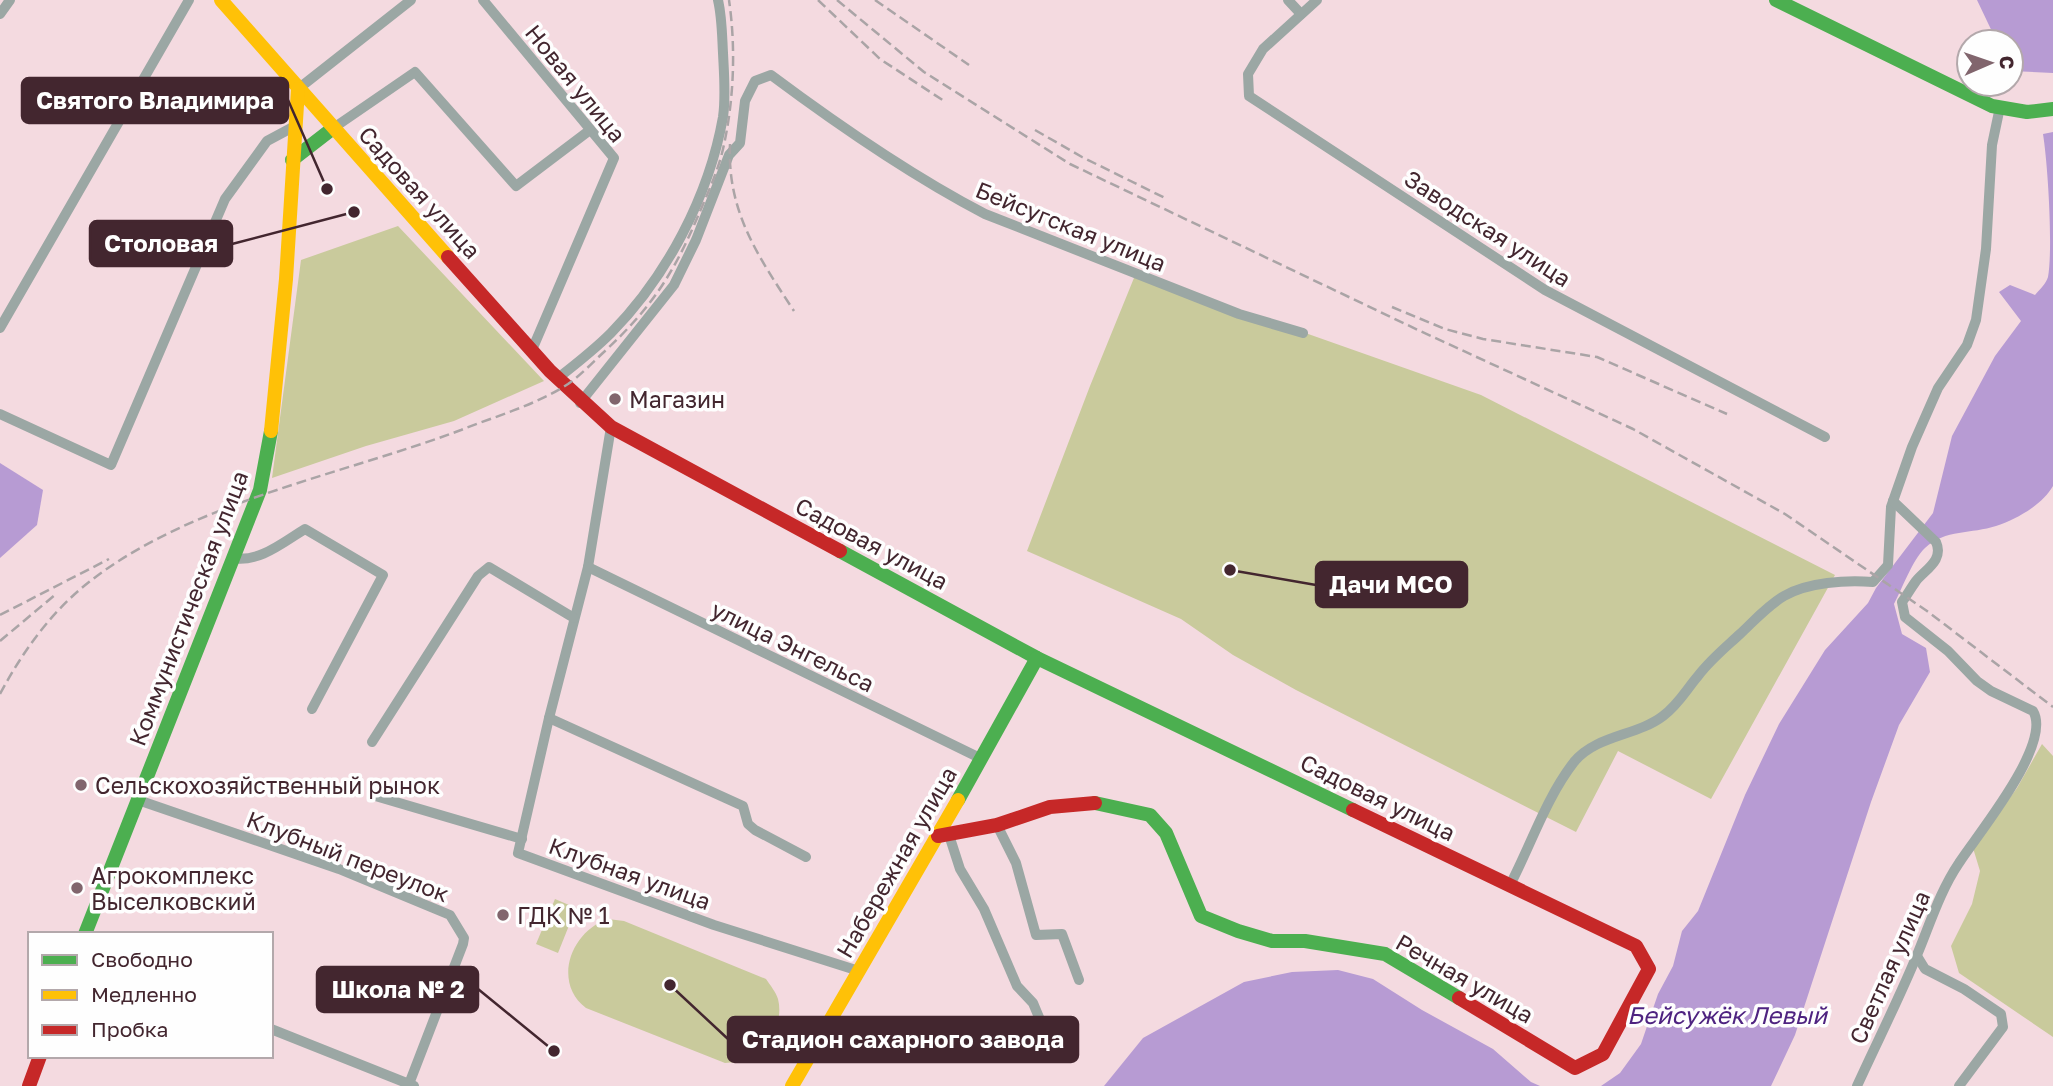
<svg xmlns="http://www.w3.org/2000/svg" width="2053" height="1086" viewBox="0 0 2053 1086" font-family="'Golos Text',sans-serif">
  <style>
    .green { fill: #c9ca9c }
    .water { fill: #b79bd3 }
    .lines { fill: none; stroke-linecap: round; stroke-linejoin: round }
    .street { stroke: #9ba7a4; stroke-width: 10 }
    .fast { stroke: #4caf50; stroke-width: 14 }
    .slow { stroke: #ffc107; stroke-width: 14 }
    .jam { stroke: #c62828; stroke-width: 14 }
    .rail { stroke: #aaa4a6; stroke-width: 2.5; stroke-dasharray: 10 5; stroke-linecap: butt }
    .poi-dot { fill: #81656d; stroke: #fefefe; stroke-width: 2.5 }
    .labels { text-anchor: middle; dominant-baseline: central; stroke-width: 7; stroke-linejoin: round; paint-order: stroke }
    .street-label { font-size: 23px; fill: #43262f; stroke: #fefefe }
    .poi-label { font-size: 23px; fill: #43262f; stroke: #fefefe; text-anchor: start }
    .water-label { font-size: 24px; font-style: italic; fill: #4e2380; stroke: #fefefe }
    .leader { fill: none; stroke: #43262f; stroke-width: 2.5 }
    .callout-dot { fill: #43262f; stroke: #fefefe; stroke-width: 2.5 }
    .callout { fill: #43262f; stroke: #43262f; stroke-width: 2.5 }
    .callout-label { font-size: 24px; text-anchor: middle; font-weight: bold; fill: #fff }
  </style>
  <rect width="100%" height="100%" fill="#f4dae0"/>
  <g class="green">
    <polygon points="398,226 544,381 454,421 366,446 272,478 301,260"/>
    <polygon points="1136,273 1481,395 1835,575 1711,799 1618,751 1576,832 1296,690 1233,655 1181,619 1027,551 1090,386"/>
    <polygon points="2042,744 2053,756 2053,1037 1959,973 1951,946 1972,904 1980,871 1973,848 2017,788"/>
    <polygon points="555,899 576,908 558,953 536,944"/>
    <path d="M608,919L624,921L766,979C770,985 776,992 778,999C784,1022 769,1051 748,1060C741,1063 732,1062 725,1063L586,1008C552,982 571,931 608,919Z"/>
  </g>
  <g class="water">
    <polygon points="1977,0 2053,0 2053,73 2011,71 2011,42 1997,42"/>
    <path d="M2053,132V486C2042,505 2017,519 1996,526C1972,534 1945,529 1925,548C1913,559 1902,589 1894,604L1902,634L1926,648L1930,672L1899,725L1871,802L1795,1035L1771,1086H1601L1620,1073L1641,1044L1658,994L1673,966L1682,931L1698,911L1745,795L1779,724L1825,650L1868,603L1876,588L1933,513L1952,436L1995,356L2021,321L1999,292L2010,285L2035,295C2039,290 2046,284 2048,277C2053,250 2048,165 2043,134Z"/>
    <polygon points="0,463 43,490 37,525 0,558"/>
    <polygon points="1338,970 1373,979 1422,1010 1493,1049 1531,1082 1540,1086 1104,1086 1143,1038 1244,982 1292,972"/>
  </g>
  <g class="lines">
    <g class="street">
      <polyline points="483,0 614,158 532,350"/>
      <polyline points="1288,0 1301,14"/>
      <polyline points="1317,0 1263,49 1248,74 1249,96 1545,290 1825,437"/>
      <polyline points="0,14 10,0"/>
      <polyline points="298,89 411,0"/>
      <polyline points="332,129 415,72 516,186 590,130"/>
      <polyline points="0,328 189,0"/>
      <path d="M558,378C576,364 595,349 611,333C667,276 709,196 723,117C726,97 724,74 723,53C722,35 722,17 718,0"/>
      <path d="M580,403L674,285L696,240L729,155L740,143L745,101L755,81L771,75C838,125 910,175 985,214L1239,314L1303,333"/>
      <polyline points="0,414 111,465 225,199 267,141 295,126"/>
      <polyline points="611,427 588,567 549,718 518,853 714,925 859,971"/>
      <path d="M232,558C259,563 282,543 305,529L383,575L312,709"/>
      <polyline points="588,567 982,759"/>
      <polyline points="549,718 743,806 748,824 755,830 806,857"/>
      <polyline points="372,742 478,576 489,567 574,618"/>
      <polyline points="372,795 522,839"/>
      <polyline points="138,800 339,869 450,915 464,938 463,944 409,1084"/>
      <polyline points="997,825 1016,863 1036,935 1062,934 1079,980"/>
      <polyline points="949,835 960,869 984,909 1017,986 1033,1003 1046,1034"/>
      <path d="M1510,885C1531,845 1546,798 1574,762C1596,735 1637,736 1663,716C1679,704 1686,690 1698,676C1710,660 1726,647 1740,634C1754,621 1767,606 1784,596C1808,582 1846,580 1873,582L1888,565L1891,507L1912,447L1938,388L1967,345L1976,320L1986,249L1992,145L2000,107"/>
      <polyline points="1917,956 1925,969 1964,989 2001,1014 2003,1027 1959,1086"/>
      <polyline points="271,1029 414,1086"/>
      <path d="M1857,1086C1877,1042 1899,999 1917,955C1930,924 1940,891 1959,863C1977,835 2053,744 2033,711L1991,691L1977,681L1948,651L1905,617L1902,602C1907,595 1911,588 1916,581C1926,569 1944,560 1936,542L1893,501"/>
    </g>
    <g class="fast">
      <polyline points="1776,0 1992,106 2027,112 2053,109"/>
      <polyline points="292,160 332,129"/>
      <polyline points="840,551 1037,658 1353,810"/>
      <polyline points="958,800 1037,658"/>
      <polyline points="1095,803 1150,815 1166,833 1201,916 1238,931 1272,941 1305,941 1385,954 1459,998"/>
      <polyline points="85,934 260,490 271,431"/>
    </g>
    <g class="slow">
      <polyline points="221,0 448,257"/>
      <polyline points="271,431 286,279 298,89"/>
      <polyline points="792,1086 958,800"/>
    </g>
    <g class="jam">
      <polyline points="448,257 550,371 611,427 840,551"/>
      <polyline points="1353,810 1636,946 1649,969 1603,1054 1575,1068 1459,998"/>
      <polyline points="938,836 997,825 1050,807 1095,803"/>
      <polyline points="29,1086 40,1056"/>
    </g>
    <g class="rail">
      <polyline points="818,0 880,59 944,101"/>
      <polyline points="837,0 924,72 1070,164 1418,330 1633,429 1785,514 1927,611 2053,707"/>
      <polyline points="875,0 969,65"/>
      <polyline points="1035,130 1082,157 1165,198"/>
      <path d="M730,144C727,212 758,256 794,311"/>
      <polyline points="1392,307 1445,329 1483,339 1597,357 1727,414"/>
      <polyline points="0,615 109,559"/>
      <polyline points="0,641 56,594"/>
      <path d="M0,694C23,651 51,612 89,582C191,502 341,475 461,430C496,416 536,405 568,384C581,375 593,362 605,351C651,308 673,275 698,216C707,195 718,171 723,149C734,101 736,48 729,0"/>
    </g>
  </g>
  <g class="poi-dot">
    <circle cx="615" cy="399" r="7"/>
    <circle cx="81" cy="785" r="7"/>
    <circle cx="77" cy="888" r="7"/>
    <circle cx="503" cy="915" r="7"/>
  </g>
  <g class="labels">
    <g class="street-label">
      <text transform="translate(576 83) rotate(51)">Новая улица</text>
      <text transform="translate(420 192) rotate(48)">Садовая улица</text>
      <text transform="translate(1071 226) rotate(22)">Бейсугская улица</text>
      <text transform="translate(1488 228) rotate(33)">Заводская улица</text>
      <text transform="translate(872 543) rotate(28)">Садовая улица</text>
      <text transform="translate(188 608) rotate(-69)">Коммунистическая улица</text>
      <text transform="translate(793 646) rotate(26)">улица Энгельса</text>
      <text transform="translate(1378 797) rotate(26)">Садовая улица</text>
      <text transform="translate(348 856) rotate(21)">Клубный переулок</text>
      <text transform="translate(896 862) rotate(-60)">Набережная улица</text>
      <text transform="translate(630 873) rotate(20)">Клубная улица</text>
      <text transform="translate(1889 967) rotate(-66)">Светлая улица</text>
      <text transform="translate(1465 978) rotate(30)">Речная улица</text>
    </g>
    <g class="poi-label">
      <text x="629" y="399">Магазин</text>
      <text x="95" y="785">Сельскохозяйственный рынок</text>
      <text x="91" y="875">Агрокомплекс<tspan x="91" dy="26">Выселковский</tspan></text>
      <text x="517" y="915">ГДК № 1</text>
    </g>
    <g class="water-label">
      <text x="1727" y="1014">Бейсужёк Левый</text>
    </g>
  </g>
  <path class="leader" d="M327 189L288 100M354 212L232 244M1230 570L1316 585M554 1051L478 989M670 985L728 1039"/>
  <g class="callout-dot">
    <circle cx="327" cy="189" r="7"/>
    <circle cx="354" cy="212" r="7"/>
    <circle cx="1230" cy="570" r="7"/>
    <circle cx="554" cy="1051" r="7"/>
    <circle cx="670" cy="985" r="7"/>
  </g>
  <g class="callout">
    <rect x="22" y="78" width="266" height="45" rx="7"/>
    <rect x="90" y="221" width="142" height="45" rx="7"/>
    <rect x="1316" y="562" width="151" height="45" rx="7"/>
    <rect x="317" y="967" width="161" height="45" rx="7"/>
    <rect x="728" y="1017" width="350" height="45" rx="7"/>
  </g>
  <g class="callout-label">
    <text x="155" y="109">Святого Владимира</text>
    <text x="161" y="252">Столовая</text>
    <text x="1391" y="593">Дачи МСО</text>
    <text x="398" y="998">Школа № 2</text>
    <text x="903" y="1048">Стадион сахарного завода</text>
  </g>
  <rect x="28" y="932" width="245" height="126" fill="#fefefe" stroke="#b3a8ab" stroke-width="2"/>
  <rect x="42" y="955" width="35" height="10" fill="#4caf50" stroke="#b3a8ab" stroke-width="2"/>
  <text x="91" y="967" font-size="21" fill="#43262f">Свободно</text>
  <rect x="42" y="990" width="35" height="10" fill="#ffc107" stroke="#b3a8ab" stroke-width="2"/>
  <text x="91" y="1002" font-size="21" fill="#43262f">Медленно</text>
  <rect x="42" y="1025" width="35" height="10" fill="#c62828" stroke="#b3a8ab" stroke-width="2"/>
  <text x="91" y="1037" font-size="21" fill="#43262f">Пробка</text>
  <g transform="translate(1990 63) rotate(88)"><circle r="33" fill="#fefefe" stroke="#b3a8ab" stroke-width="2"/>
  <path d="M0-5L12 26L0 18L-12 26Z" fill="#81656d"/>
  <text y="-10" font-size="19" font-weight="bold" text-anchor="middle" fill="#43262f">С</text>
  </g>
</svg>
